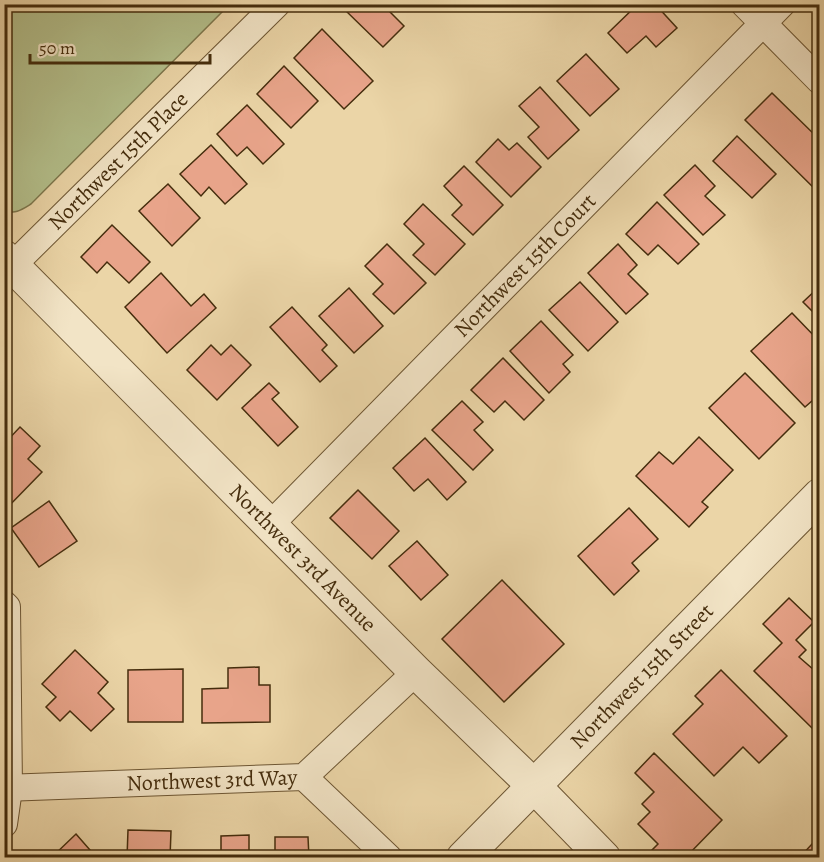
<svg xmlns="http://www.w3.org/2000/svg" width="824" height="862" viewBox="0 0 824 862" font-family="Alegreya,serif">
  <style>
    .green { fill: #b3be8a; stroke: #7c764c; stroke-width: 1.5 }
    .building { fill: #e8a48a; stroke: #452d0d; stroke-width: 1.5 }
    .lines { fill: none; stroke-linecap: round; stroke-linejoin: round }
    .minor-casing { stroke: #6e5734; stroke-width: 28 }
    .tertiary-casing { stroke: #6e5734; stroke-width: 35 }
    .minor { stroke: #f2e4c6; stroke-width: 26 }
    .tertiary { stroke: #f2e4c6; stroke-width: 33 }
    .labels { text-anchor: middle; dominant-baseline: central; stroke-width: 5; stroke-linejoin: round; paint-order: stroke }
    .street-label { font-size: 22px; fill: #452d0d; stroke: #f2e4c6 }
  </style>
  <rect width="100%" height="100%" fill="#ebd5a7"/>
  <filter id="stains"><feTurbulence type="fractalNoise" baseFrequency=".00333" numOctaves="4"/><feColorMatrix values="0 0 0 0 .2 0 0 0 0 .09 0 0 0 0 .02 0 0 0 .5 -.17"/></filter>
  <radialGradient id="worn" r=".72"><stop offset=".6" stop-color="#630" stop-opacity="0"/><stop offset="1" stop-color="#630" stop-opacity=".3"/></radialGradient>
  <path class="green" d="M4,5L5,4L229,5L31,204C23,209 13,216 5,209Z"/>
  <g class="building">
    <polygon points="350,4 382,4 404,26 383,47 345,10"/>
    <polygon points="638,4 655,4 677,28 656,47 646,36 627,53 608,33"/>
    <polygon points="322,29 373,81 344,109 294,58"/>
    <polygon points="586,54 619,89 590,116 557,81"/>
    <polygon points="284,66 318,101 291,128 257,94"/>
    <polygon points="540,87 579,130 548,159 528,137 539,127 519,106"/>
    <polygon points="772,93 820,140 819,193 745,120"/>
    <polygon points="247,105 284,144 263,164 247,147 237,156 217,134"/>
    <polygon points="737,136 776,174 752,198 713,161"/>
    <polygon points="498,139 509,150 517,143 541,167 511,197 476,162"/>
    <polygon points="211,145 247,184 225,204 209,187 201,196 180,174"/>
    <polygon points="695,165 715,186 705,196 725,215 703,235 664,195"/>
    <polygon points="464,166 503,205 473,235 452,215 462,205 444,186"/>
    <polygon points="168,184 200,218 172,246 139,211"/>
    <polygon points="657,202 699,244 678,264 658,245 648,255 626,234"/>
    <polygon points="423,204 465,244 435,275 413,255 424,244 404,224"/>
    <polygon points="112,225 150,262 129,283 107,262 97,273 81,257"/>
    <polygon points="387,244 426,283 394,314 373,294 383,284 365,266"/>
    <polygon points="618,244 637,265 628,274 648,294 626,314 588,273"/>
    <polygon points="161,273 191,306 204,294 216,308 167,353 125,307"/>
    <polygon points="580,282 618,322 588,351 549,310"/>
    <polygon points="820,286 820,319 803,302"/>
    <polygon points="349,288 383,326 354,353 319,316"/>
    <polygon points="292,307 327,345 322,350 337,366 320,382 270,327"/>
    <polygon points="792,313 820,342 820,394 805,407 751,351"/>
    <polygon points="541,321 573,355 563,364 570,372 549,393 510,351"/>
    <polygon points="211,345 221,355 231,345 251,365 217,400 187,370"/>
    <polygon points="503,358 544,400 524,420 505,401 494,412 471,390"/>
    <polygon points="745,373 795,423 759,459 709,408"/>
    <polygon points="269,383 279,393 272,399 298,427 278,446 242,408"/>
    <polygon points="462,401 483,422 474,430 493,450 473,470 432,430"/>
    <polygon points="20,427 40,446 28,459 42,472 4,511 4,444"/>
    <polygon points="699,437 733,470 702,502 708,507 689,527 636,476 659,452 673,464"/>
    <polygon points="425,438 466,482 447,500 428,479 414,491 393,468"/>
    <polygon points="358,490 399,531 372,559 330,518"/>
    <polygon points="49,501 77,541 39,567 11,528"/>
    <polygon points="629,508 658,539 632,563 639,571 614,595 578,556"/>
    <polygon points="417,541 448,575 421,600 389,566"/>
    <polygon points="502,580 564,644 504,702 442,639"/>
    <polygon points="789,598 814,622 796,640 806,650 799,657 814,670 820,664 820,722 813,729 754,671 782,643 763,624"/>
    <polygon points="75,650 108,682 98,693 114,709 91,731 70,711 60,721 46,707 56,697 42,684"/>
    <polygon points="259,667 259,685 270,685 270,722 202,723 202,689 228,688 228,668"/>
    <polygon points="183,669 183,722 128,722 128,670"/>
    <polygon points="721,670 787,736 759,763 743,747 714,776 673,734 703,704 695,696"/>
    <polygon points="654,753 722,820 685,858 660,858 652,850 658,844 638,824 650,812 642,804 654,792 635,773"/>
    <polygon points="128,830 171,831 170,858 127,858"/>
    <polygon points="76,834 97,858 51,858"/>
    <polygon points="249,835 249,858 221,858 221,836"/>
    <polygon points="275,837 308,837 309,858 275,858"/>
    <polygon points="812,844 820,852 820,858 799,858"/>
  </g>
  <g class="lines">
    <g class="minor-casing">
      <g id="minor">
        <polyline points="744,4 820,81"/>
        <path id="s1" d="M13,265L277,4"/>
        <path id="s2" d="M270,525L782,4"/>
        <polyline points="4,604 7,607 9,789 4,824"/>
        <polyline points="304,777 389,858"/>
        <path id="s3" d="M4,788L304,777L416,672"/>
      </g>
    </g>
    <g class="tertiary-casing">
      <g id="tertiary">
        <path id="s4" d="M4,257L416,672L534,786L604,858"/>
        <path id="s5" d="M463,858L820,495"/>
      </g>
    </g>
    <use href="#minor" class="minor"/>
    <use href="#tertiary" class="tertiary"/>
  </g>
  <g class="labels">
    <g class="street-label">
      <text stroke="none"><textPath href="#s1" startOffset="148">Northwest 15th Place</textPath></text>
      <text stroke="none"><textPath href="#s2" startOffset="364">Northwest 15th Court</textPath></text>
      <text stroke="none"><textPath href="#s4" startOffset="424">Northwest 3rd Avenue</textPath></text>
      <text stroke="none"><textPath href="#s5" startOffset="255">Northwest 15th Street</textPath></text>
      <text stroke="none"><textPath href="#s3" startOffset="208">Northwest 3rd Way</textPath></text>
    </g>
  </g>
  <rect width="824" height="862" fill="none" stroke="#ebd5a7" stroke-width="24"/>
  <rect x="6" y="6" width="812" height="850" fill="none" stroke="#452d0d" stroke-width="3"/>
  <rect x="12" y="12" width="800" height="838" fill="none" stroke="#452d0d" stroke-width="1.5"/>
  <path d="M30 54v9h180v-9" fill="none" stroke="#452d0d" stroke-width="3"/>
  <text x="39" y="54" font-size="18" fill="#452d0d" stroke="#f2e4c6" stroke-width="4.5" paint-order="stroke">50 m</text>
  <rect width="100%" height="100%" filter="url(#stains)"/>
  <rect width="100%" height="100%" fill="url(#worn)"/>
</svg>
